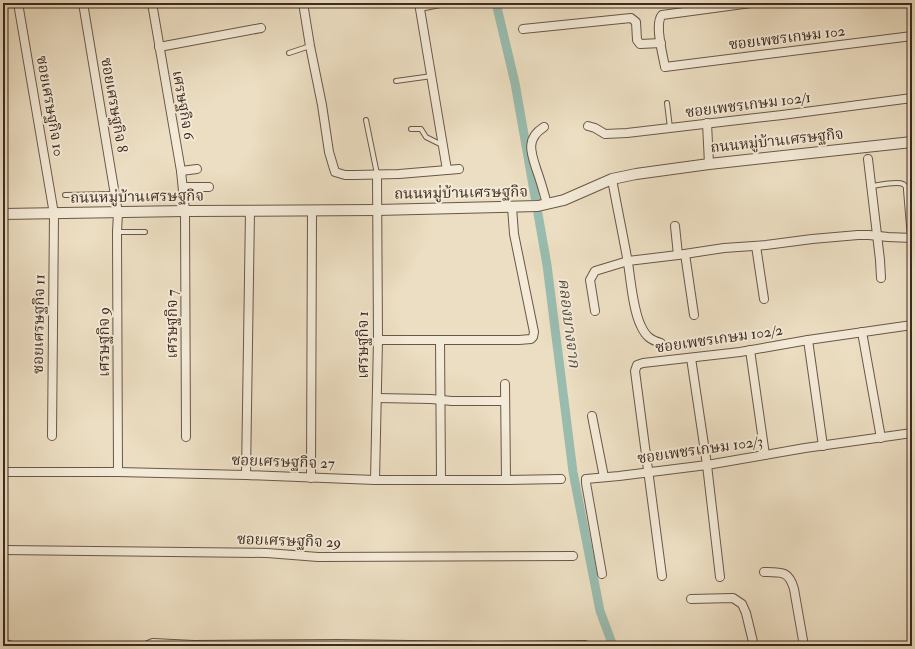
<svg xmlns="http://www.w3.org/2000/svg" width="915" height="649" viewBox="0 0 915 649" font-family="'IM FELL Double Pica','Noto Serif Thai',serif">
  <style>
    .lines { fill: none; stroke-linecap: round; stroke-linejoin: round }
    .canal { stroke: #99bcaf; stroke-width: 9 }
    .service-casing { stroke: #6a5749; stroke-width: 6 }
    .minor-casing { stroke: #6a5749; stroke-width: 10 }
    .tertiary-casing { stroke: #6a5749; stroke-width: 12 }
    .service { stroke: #f3ead7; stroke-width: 4 }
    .minor { stroke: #f3ead7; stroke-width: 8 }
    .tertiary { stroke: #f3ead7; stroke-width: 10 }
    .labels { text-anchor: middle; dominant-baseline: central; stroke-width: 4; stroke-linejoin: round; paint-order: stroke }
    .street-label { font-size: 15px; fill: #3f2a21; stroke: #f3ead7 }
    .water-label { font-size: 16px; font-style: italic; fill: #564e44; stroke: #f3ead7 }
  </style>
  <rect width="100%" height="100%" fill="#ecdec2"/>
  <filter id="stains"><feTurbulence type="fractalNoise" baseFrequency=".005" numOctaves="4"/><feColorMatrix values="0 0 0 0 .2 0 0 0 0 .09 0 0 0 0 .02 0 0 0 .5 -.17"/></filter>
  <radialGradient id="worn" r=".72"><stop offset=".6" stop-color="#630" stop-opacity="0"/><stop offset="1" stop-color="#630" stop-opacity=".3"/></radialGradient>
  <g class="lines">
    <polyline class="canal" points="496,3 515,83 547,265 573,472 600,611 613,646"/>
    <g class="service-casing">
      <g id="service">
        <polyline points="420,9 450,3"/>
        <polyline points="289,53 310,46"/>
        <polyline points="396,81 432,76"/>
        <polyline points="667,103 670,128"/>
        <polyline points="366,120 377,174"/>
        <polyline points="411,129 421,129 426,137 442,145"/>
        <path d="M872,186C879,185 897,181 903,184C906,186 906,187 906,190L910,238"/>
        <polyline points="65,195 114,194"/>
        <polyline points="117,232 145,232"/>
      </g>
    </g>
    <g class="minor-casing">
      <g id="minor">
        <polyline points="18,3 54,214 52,436"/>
        <polyline points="83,3 118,213 117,232 118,472"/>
        <polyline points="152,3 181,171 185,211 186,437"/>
        <polyline points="303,3 310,46 322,105 329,152 335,172 345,175 354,175 399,174 447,170"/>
        <polyline points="419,3 447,170 459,169"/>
        <path d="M751,3L662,15C654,24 663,55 665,67L912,36"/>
        <polyline points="523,29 631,18 636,22 637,40 640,44 661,43"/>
        <polyline points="159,47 261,28"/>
        <polyline points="707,123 709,164"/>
        <polyline points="588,126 595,128 605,134 627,133 782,115 912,98"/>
        <path d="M544,127C525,139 531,153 537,171C541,182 544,193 547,204"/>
        <polyline points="868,159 880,260 881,278"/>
        <polyline points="181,171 197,169"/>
        <path d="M612,179C617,207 623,235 628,263C631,282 633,310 641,326C646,337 651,340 661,343"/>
        <polyline points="183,187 209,187"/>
        <polyline points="675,226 678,255"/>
        <polyline points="756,246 764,299"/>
        <polyline points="685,254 694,315"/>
        <polyline points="595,311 590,280 595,271 628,261 678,255 724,248 766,245 812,239 858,235 869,235 888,237 912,238"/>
        <polyline points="862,332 881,438"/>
        <polyline points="378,340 519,340 531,339 533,337 534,332 514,234 512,207"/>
        <polyline points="440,340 441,480"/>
        <polyline points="808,340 823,446"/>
        <polyline points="750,350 765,455"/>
        <polyline points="691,358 707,465 720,577"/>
        <polyline points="505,384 506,480"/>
        <polyline points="377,398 431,399 452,401 505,401"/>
        <polyline points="592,416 604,477"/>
        <polyline points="3,472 118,472 246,475 375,480 506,480 561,479"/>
        <polyline points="246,475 250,211"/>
        <polyline points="311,478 312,210"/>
        <polyline points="375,480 378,340 377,174"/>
        <polyline points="3,550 267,553 318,557 573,556"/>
        <path d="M764,572C782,572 789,571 794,589L804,646"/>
        <polyline points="602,574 586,483 586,479 619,476 707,465 805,448 912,433"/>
        <polyline points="662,576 635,371 637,365 643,363 740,352 808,340 912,325"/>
        <polyline points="691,599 733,598 742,604 746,613 754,646"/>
        <polyline points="3,644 9,645 10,646"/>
        <polyline points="147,646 148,645 153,643 194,645 338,644 483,646 585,645"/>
      </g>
    </g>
    <g class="tertiary-casing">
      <polyline id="tertiary" points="3,214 185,211 377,210 538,206 564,200 612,179 636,174 709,164 912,142"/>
    </g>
    <use href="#service" class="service"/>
    <use href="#minor" class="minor"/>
    <use href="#tertiary" class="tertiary"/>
  </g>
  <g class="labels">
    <g class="street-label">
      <text transform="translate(787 38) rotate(-7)">ซอยเพชรเกษม 102</text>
      <text transform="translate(114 105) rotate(80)">ซอยเศรษฐกิจ 8</text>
      <text transform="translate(183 105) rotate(80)">เศรษฐกิจ 6</text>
      <text transform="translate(748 105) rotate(-7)">ซอยเพชรเกษม 102/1</text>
      <text transform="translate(50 106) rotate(80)">ซอยเศรษฐกิจ 10</text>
      <text transform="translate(777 141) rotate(-6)">ถนนหมู่บ้านเศรษฐกิจ</text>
      <text transform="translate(461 193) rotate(-1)">ถนนหมู่บ้านเศรษฐกิจ</text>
      <text transform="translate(137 197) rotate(-1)">ถนนหมู่บ้านเศรษฐกิจ</text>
      <text transform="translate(39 324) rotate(-89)">ซอยเศรษฐกิจ 11</text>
      <text transform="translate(172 324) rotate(-90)">เศรษฐกิจ 7</text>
      <text transform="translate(719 339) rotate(-8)">ซอยเพชรเกษม 102/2</text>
      <text transform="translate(104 342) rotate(-90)">เศรษฐกิจ 9</text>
      <text transform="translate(363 345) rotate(-90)">เศรษฐกิจ 1</text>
      <text transform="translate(700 450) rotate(-8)">ซอยเพชรเกษม 102/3</text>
      <text transform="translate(283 462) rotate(2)">ซอยเศรษฐกิจ 27</text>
      <text transform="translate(289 541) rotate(2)">ซอยเศรษฐกิจ 29</text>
    </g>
    <g class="water-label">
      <text transform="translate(569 323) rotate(83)">คลองบางจาก</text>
    </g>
  </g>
  <rect width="915" height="649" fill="none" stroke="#ecdec2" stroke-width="16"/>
  <rect x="4" y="4" width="907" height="641" fill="none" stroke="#3f2a21" stroke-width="2"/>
  <rect x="8" y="8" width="899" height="633" fill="none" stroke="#3f2a21"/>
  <rect width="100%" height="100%" filter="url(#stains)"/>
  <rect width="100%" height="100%" fill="url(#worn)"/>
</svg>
